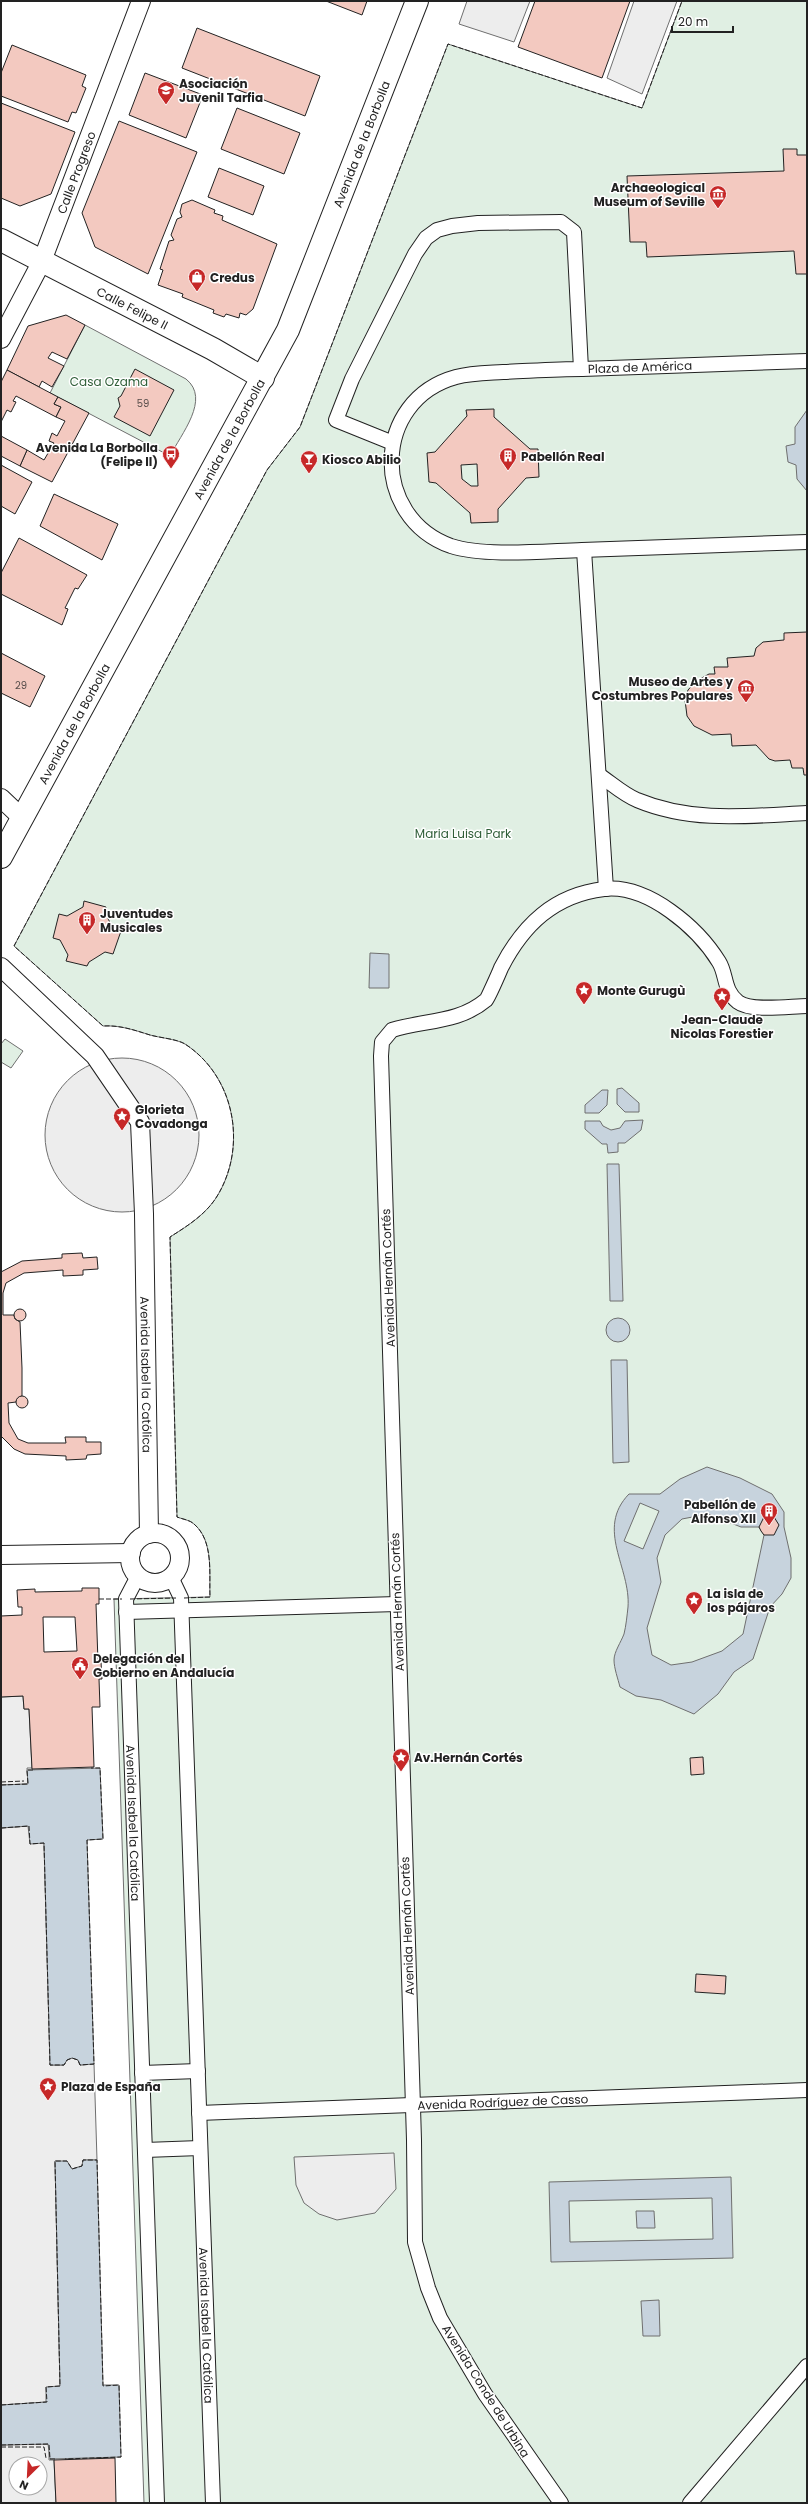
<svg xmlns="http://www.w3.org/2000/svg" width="808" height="2504" viewBox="0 0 808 2504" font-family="Poppins,sans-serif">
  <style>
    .green { fill: #e0efe3; stroke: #6f6f6f }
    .parking { fill: #ededed; stroke: #6f6f6f; fill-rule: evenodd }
    .water { fill: #c7d3dd; stroke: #6f6f6f; fill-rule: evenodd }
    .building { fill: #f3c9c0; stroke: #222; fill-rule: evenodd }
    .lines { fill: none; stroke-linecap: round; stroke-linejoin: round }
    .pedestrian-casing { stroke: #222; stroke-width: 16 }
    .minor-casing { stroke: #222; stroke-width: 20 }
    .tertiary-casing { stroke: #222; stroke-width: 24 }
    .secondary-casing { stroke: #222; stroke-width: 24 }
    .pedestrian { stroke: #fff; stroke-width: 14 }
    .minor { stroke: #fff; stroke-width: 18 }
    .tertiary { stroke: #fff; stroke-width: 22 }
    .secondary { stroke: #fff; stroke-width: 22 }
    .fence { stroke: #222; stroke-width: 1; stroke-dasharray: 5 2; stroke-linecap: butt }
    .labels { text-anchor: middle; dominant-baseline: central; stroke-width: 3; stroke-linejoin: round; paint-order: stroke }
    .number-label { font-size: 10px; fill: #564c4a }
    .poi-label { font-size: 12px; font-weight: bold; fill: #222; stroke: #fff; text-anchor: start }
    .street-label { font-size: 12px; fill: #222; stroke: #fff }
    .park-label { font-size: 12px; fill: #2f5e38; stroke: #fff }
  </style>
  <rect width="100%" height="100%" fill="#fff"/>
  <g class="green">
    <path d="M682,1H807V2503H144L114,1599L210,1597C209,1574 214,1541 194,1524C190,1520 182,1519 177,1517L170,1237C189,1225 208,1213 219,1193C247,1144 234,1076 185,1044C176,1039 161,1038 150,1035C134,1030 120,1025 103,1026L14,946L267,470L300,427L448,44L642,108Z"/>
    <path d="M85,325L186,379C211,399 181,434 170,456L50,393Z"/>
    <polygon points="5,1039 23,1051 11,1068 1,1062 1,1044"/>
  </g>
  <g class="parking">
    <polygon points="467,1 530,1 514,42 459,24"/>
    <polygon points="634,1 677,1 642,94 607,78"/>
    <circle cx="122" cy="1135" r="77"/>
    <polygon points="23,1696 24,1709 29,1709 32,1768 27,1768 28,1784 1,1785 1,1697"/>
    <polygon points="29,1826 44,1843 50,2065 64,2065 67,2060 72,2058 78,2060 80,2065 94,2064 97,2160 83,2160 82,2166 72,2169 55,2161 60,2386 47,2402 1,2405 1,1828"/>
    <polygon points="394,2153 396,2189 375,2213 337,2220 319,2214 304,2203 296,2185 294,2157"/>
    <path d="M49,2444V2460H54L56,2503H1V2445ZM16,2464H40V2488H16Z"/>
  </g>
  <g class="water">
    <polygon points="807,410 807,491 797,479 796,465 788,462 786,446 795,444 795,427"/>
    <polygon points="370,953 389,954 389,988 369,988"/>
    <polygon points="622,1088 639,1103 639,1112 625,1112 617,1104 617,1089"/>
    <polygon points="602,1090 608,1090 607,1105 599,1113 585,1113 585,1105"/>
    <polygon points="643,1120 641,1130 625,1143 618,1143 618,1152 608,1153 607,1144 602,1144 585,1129 585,1121 600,1121 603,1126 611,1130 620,1128 625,1121"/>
    <polygon points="607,1164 619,1164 623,1301 610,1301"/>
    <circle cx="618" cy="1330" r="12"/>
    <polygon points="611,1360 627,1360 629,1462 613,1463"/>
    <path d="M707,1467L740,1478L772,1494L784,1512V1527L791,1558V1578L782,1594L770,1607L753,1659L734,1672L718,1694L694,1714L661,1700L636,1696L620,1687C618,1679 614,1668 614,1660C614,1652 621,1642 624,1634C626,1626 627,1616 628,1607C631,1568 595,1529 629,1494H660L680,1479ZM640,1503L659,1511L643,1549L624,1541ZM708,1514L741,1527H759L764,1535L743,1634L722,1651L692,1662L671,1665L652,1655L647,1628L661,1582L657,1558L665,1535L682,1519Z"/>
    <polygon points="100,1768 103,1839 87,1840 94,2064 80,2065 78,2060 72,2058 67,2060 64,2065 50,2065 44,1843 30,1844 28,1826 1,1828 1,1785 28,1784 27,1770"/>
    <polygon points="83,2160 97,2160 103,2385 119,2385 121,2457 50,2459 48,2444 1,2445 1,2405 46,2402 46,2387 60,2386 55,2161 67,2161 72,2169 82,2166"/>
    <path d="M731,2177L733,2258L551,2262L549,2182ZM712,2198L713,2239L570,2242L569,2201Z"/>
    <polygon points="636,2211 654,2211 655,2228 637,2228"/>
    <polygon points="659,2300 660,2336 643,2336 641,2301"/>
  </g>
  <g class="building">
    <polygon points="326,1 367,1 362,15"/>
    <polygon points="535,1 630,1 602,78 518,47"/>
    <polygon points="197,28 320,76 305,116 182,68"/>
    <polygon points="12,45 86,75 82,86 86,88 76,113 72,112 68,122 1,96 1,73"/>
    <polygon points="145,73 203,95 186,138 129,115"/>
    <polygon points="1,103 75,132 51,194 20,206 1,198"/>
    <polygon points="237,108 300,133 284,174 221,149"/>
    <polygon points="119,121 197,152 148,274 95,247 82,213"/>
    <polygon points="783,149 797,149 797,155 807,155 807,274 796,274 794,251 647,257 646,242 630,242 627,176 784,171"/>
    <polygon points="219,168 264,186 253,215 208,197"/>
    <polygon points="192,200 215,210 214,213 223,216 222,220 277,244 253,309 246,315 240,313 239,318 226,314 224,317 213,313 214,310 182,297 183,294 158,285 163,270 160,269 169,241 174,240 171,235 177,219 182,217 180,212 182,204"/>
    <polygon points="66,315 85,325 67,359 52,352 48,358 64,366 52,387 42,381 39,387 7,370 28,326"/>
    <polygon points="135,369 174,390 150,436 114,417 120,406 118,398 121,396"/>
    <polygon points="7,370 58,397 54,404 61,407 56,417 16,396 13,401 16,402 11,412 7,410 1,422 1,382"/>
    <polygon points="58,397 89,413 52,482 20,466 27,450 44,460 54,443 49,441 52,433 57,436 65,421 56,417 61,407 54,404"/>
    <path d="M494,409V417L530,449H538L539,477L526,478L498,509V522L471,523L470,513L436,483L429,482L427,453L435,452L467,416L466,410ZM477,464L478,486H471L462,479L461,465Z"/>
    <polygon points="1,436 27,450 20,466 1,456"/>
    <polygon points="1,465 32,482 15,514 1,506"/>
    <polygon points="54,494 118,524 102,560 40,526"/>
    <polygon points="19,538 87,575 78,589 75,588 65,608 68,609 62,625 1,594 1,573"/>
    <polygon points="807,632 807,775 804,775 803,768 792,768 790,760 775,761 769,759 756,745 732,746 731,734 712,735 694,726 687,716 685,700 688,690 696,681 709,674 715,674 714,667 728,667 727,658 754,656 756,648 763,642 784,640 784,633"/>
    <polygon points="1,653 45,676 30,707 1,693"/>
    <polygon points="84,901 106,907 105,913 114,930 121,931 113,954 105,952 89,962 87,966 66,961 68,955 60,940 53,938 59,914 67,916 83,907"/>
    <polygon points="82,1253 83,1258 97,1257 98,1269 83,1270 83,1275 63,1276 63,1270 24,1273 6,1283 3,1293 3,1315 14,1315 15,1319 20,1322 22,1368 22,1396 18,1398 16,1402 8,1403 9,1423 18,1439 28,1443 66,1443 65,1437 86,1437 86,1442 101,1442 101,1454 87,1455 86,1459 66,1460 66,1456 25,1454 14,1449 1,1436 1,1272 22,1261 62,1258 62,1254"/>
    <circle cx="20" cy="1315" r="6"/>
    <circle cx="22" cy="1402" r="6"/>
    <polygon points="764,1517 774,1517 779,1525 774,1535 764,1535 761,1531 759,1527"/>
    <path d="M82,1588H99V1604H96L98,1662H101L102,1679H99L100,1707H92L94,1767L32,1769L29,1709H24L23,1696L1,1697V1616L22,1615V1607H18L17,1590L35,1589V1592L82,1591ZM43,1617H75L77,1651L44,1652Z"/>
    <polygon points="703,1757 704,1774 691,1775 690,1758"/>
    <polygon points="696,1974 726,1976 725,1994 695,1992"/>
    <polygon points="115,2458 116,2503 56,2503 54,2460"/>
  </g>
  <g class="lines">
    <g class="pedestrian-casing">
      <g id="pedestrian">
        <path d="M807,361C732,364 657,366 582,369C556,369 529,371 503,372C487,373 471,373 456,377C372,400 370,517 451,546C485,557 545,551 582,550C657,547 732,545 807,542"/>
        <polyline points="393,443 336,420 352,379 415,254 426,238 437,230 452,226 478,223 561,222 574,232 581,369"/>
        <polyline points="584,550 606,889"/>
        <path d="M599,775C611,783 624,795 637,800C692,823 749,816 807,813"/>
        <path id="s1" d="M138,1576L126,1599L157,2503"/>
        <path id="s2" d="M171,1577L181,1598L213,2503"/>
        <polyline points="126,1612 397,1604"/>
        <polyline points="142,2073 198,2071"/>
        <path id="s3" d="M199,2113L807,2090"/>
        <polyline points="145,2150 200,2148"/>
        <path d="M561,2503L485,2394L440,2318L428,2288L415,2242L414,2140L381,1056L382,1042L392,1030C424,1020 459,1023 486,1000C488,998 499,973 501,968C523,925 554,895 604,889C648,884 698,928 719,962C727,975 723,990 738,1002C751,1012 791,1006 807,1006"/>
        <polyline points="690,2503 807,2366"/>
      </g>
    </g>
    <g class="minor-casing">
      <g id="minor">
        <path id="s4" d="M1,339L42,261L141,1"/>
        <polyline points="1,798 21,817"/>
        <path id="s5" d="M1,967L95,1056L140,1122L144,1214L149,1534"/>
        <circle cx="155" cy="1558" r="25"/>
        <polyline points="1,1555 131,1553"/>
      </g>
    </g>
    <g class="tertiary-casing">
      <g id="tertiary">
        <path id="s6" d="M1,240L213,349L263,378"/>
      </g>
    </g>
    <g class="secondary-casing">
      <g id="secondary">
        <path id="s7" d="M1,857L288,330L417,1"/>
      </g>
    </g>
    <use href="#pedestrian" class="pedestrian"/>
    <use href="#minor" class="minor"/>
    <use href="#tertiary" class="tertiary"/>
    <use href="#secondary" class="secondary"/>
    <g class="fence">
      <path d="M184,1598L210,1597C209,1574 214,1541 194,1524C190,1520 182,1519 177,1517L170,1237C189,1225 208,1213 219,1193C247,1143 234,1076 185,1044C177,1039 161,1038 150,1035C134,1030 120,1025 103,1026L14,946L267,470L300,427L448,44L642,108L682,1"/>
      <polyline points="99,1599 122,1599"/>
      <polyline points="130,1599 176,1598"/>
      <polyline points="1,1782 24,1781"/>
      <polyline points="1,1785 28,1784 27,1770 35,1770"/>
      <polyline points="1,1828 29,1826 30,1844 44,1843 50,2065 64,2065 67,2060 72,2058 78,2060 80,2065 94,2064 87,1840 103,1839 100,1768 91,1768"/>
      <polyline points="1,2405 47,2402 46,2387 60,2386 55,2161 67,2161 72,2169 82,2166 83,2160 97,2160 103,2386 119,2385 121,2457 65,2459"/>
      <polyline points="1,2445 49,2444 50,2459 57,2459"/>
      <polyline points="1,2447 44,2447 46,2458"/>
    </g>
  </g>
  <defs>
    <g id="university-pin" transform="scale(0.9)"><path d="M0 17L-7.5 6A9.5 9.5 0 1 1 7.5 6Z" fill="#c62828" stroke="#fff"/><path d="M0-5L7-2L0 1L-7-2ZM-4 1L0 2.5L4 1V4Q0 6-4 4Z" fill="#fff"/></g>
    <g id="museum-pin" transform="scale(0.9)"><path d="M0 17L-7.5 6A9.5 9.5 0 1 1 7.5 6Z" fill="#c62828" stroke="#fff"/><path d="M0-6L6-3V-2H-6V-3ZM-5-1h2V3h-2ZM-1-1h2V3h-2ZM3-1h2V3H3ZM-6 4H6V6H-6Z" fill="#fff"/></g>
    <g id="shop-pin" transform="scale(0.9)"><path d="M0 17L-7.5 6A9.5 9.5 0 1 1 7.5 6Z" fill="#c62828" stroke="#fff"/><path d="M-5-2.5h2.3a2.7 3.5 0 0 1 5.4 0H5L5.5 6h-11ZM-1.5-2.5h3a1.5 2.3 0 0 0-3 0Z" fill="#fff"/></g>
    <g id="bus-pin" transform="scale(0.9)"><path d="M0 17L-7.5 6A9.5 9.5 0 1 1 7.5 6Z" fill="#c62828" stroke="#fff"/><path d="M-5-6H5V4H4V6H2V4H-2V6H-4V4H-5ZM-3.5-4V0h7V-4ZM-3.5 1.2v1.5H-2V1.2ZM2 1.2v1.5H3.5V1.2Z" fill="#fff"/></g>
    <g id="building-pin" transform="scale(0.9)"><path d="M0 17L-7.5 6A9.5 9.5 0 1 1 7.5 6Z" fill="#c62828" stroke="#fff"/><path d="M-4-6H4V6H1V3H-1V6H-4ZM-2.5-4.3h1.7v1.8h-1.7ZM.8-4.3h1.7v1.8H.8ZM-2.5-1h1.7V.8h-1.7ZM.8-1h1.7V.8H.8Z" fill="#fff"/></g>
    <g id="bar-pin" transform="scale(0.9)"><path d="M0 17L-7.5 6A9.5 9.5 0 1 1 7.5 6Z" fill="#c62828" stroke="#fff"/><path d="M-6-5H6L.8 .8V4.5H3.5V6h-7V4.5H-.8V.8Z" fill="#fff"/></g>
    <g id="sight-pin" transform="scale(0.9)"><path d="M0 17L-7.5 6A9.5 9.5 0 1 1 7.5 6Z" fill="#c62828" stroke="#fff"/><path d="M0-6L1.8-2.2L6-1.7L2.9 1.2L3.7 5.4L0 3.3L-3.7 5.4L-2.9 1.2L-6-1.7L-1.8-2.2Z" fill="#fff"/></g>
    <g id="civic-pin" transform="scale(0.9)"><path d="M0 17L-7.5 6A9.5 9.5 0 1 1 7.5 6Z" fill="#c62828" stroke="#fff"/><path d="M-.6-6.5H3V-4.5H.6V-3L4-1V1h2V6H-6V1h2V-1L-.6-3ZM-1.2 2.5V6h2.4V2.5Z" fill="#fff"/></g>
  </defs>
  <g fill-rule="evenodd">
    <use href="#university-pin" x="166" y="90"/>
    <use href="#museum-pin" x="718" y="194"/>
    <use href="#shop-pin" x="197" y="277"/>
    <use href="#bus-pin" x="171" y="454"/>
    <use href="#building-pin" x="508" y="456"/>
    <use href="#bar-pin" x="309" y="459"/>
    <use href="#museum-pin" x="746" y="688"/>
    <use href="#building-pin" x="87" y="920"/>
    <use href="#sight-pin" x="584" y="990"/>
    <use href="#sight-pin" x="722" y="996"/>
    <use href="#sight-pin" x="122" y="1116"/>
    <use href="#building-pin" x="769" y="1511"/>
    <use href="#sight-pin" x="694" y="1600"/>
    <use href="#civic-pin" x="80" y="1665"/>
    <use href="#sight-pin" x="401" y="1757"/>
    <use href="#sight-pin" x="48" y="2086"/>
  </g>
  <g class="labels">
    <g class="number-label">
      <text x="143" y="403">59</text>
      <text x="21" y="685">29</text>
    </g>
    <g class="poi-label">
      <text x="179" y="83">Asociación<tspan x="179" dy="14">Juvenil Tarfia</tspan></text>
      <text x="705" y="187" text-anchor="end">Archaeological<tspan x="705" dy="14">Museum of Seville</tspan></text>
      <text x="210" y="277">Credus</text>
      <text x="158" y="447" text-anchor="end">Avenida La Borbolla<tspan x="158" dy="14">(Felipe II)</tspan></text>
      <text x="521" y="456">Pabellón Real</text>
      <text x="322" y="459">Kiosco Abilio</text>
      <text x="733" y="681" text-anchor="end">Museo de Artes y<tspan x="733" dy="14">Costumbres Populares</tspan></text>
      <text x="100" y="913">Juventudes<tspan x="100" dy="14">Musicales</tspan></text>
      <text x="597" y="990">Monte Gurugù</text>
      <text x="722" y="1019" text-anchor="middle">Jean-Claude<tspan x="722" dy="14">Nicolas Forestier</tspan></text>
      <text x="135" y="1109">Glorieta<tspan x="135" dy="14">Covadonga</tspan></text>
      <text x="756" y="1504" text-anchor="end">Pabellón de<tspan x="756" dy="14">Alfonso XII</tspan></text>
      <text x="707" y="1593">La isla de<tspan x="707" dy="14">los pájaros</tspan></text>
      <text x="93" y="1658">Delegación del<tspan x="93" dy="14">Gobierno en Andalucía</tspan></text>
      <text x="414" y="1757">Av.Hernán Cortés</text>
      <text x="61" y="2086">Plaza de España</text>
    </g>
    <g class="street-label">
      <text stroke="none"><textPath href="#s7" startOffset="800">Avenida de la Borbolla</textPath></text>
      <text stroke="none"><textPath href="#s4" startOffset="183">Calle Progreso</textPath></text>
      <text stroke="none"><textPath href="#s6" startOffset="148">Calle Felipe II</textPath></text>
      <text transform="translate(640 367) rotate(-2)">Plaza de América</text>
      <text stroke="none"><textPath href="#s7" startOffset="476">Avenida de la Borbolla</textPath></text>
      <text stroke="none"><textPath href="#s7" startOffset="152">Avenida de la Borbolla</textPath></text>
      <text transform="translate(388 1278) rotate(-92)">Avenida Hernán Cortés</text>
      <text stroke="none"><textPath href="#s5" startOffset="462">Avenida Isabel la Católica</textPath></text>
      <text transform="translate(397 1602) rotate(-92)">Avenida Hernán Cortés</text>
      <text stroke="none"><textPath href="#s1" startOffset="250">Avenida Isabel la Católica</textPath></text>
      <text transform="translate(407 1926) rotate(-92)">Avenida Hernán Cortés</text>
      <text stroke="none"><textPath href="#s3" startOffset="304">Avenida Rodríguez de Casso</textPath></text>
      <text stroke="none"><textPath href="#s2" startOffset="751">Avenida Isabel la Católica</textPath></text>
      <text transform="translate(486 2391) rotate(58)">Avenida Conde de Urbina</text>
    </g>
    <g class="park-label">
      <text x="109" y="381">Casa Ozama</text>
      <text x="463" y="833">Maria Luisa Park</text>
    </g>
  </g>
  <rect width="808" height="2504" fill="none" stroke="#222222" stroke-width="4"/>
  <g transform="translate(28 2476) rotate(204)"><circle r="19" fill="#ffffff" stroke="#a7a7a7"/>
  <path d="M0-3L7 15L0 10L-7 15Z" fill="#c62828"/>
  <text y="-6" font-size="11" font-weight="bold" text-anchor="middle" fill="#222222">N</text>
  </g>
  <path d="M672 26v6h61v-6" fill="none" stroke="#222222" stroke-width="2"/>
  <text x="678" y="26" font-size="12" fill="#222222" stroke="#ffffff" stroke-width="3" paint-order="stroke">20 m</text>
</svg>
